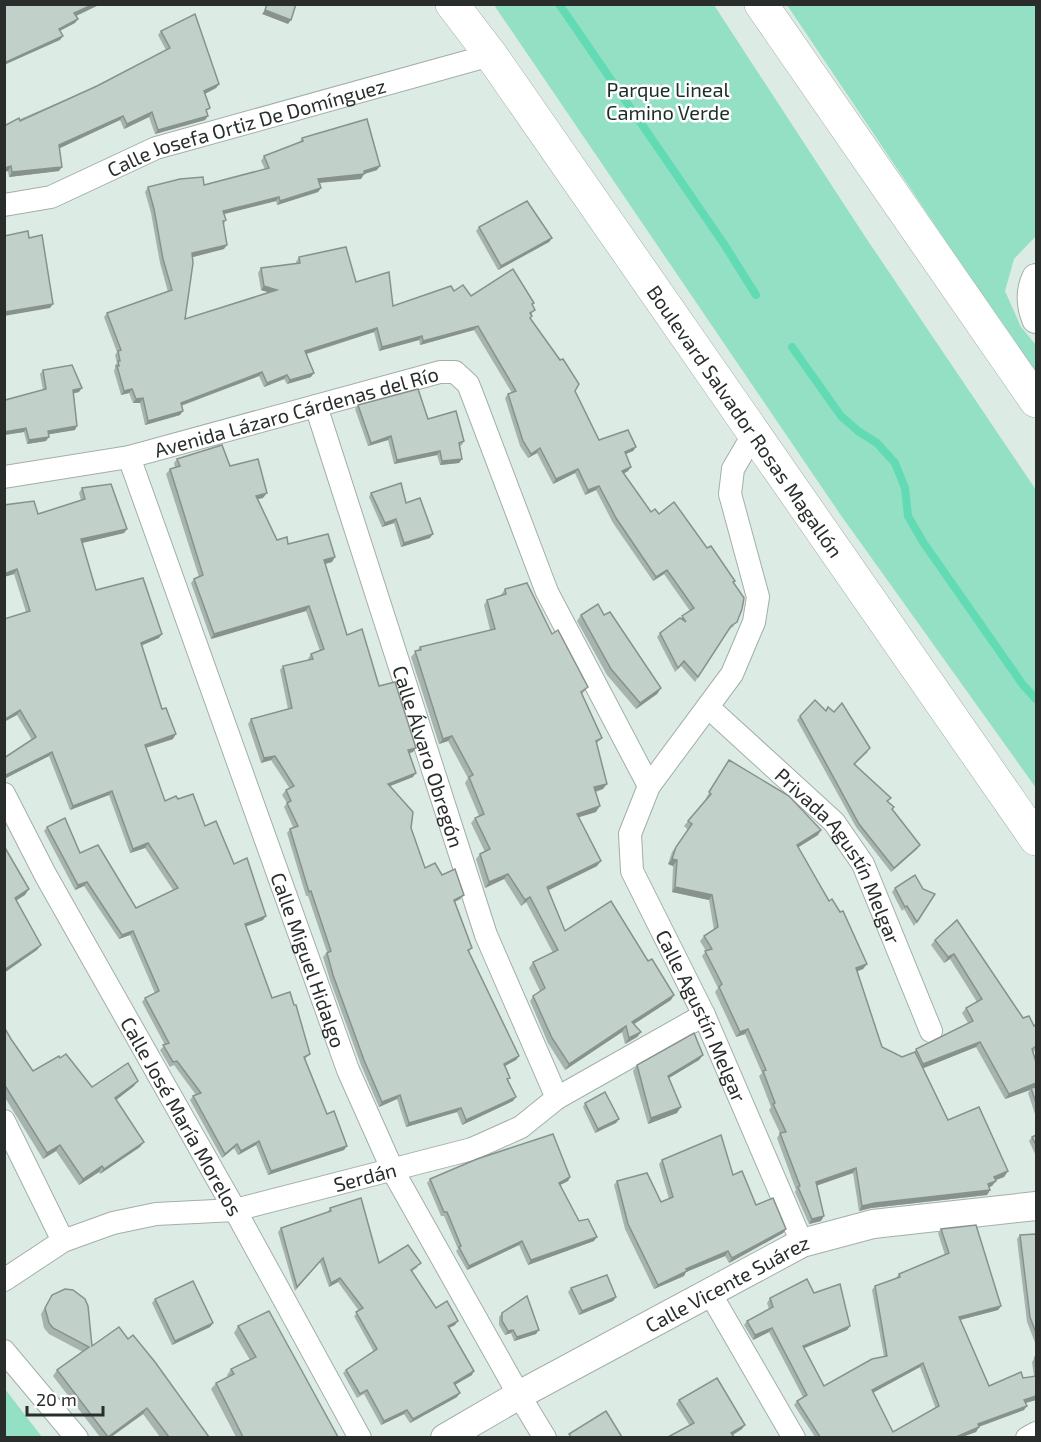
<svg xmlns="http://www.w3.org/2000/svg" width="1041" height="1442" viewBox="0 0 1041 1442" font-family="'Exo 2',sans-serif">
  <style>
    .green { fill: #94e0c4 }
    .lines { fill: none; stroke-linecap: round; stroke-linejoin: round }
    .stream { stroke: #62dab3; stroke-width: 8 }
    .minor-casing { stroke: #a2afaa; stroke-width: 24 }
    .tertiary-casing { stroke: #a2afaa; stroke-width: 30 }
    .trunk-casing { stroke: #a2afaa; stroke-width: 34 }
    .minor { stroke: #fff; stroke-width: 22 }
    .tertiary { stroke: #fff; stroke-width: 28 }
    .trunk { stroke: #fff; stroke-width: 33 }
    .wall { fill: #a7b3ae; fill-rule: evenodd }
    .shaded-wall { fill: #88928d }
    .building { fill: #c2d0ca; stroke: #88928d; stroke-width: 1.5; fill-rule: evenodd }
    .labels { text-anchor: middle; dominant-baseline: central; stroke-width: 5; stroke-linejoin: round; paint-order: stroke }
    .park-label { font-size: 20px; fill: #1a2e27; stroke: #fff }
    .street-label { font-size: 20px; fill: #292e2c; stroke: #fff }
  </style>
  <rect width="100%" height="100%" fill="#ddebe5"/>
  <g class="green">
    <polygon points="494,5 714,5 866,238 1036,490 1036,788 840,514"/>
    <polygon points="787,5 1036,5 1036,236 1014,259 1005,291 1021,327 1036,345 1036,375"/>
    <polygon points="5,1389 42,1437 5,1437"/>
  </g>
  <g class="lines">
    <g class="stream">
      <polyline points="559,4 724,244 756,295"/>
      <polyline points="792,347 841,416 858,431 877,443 895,463 905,488 908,516 923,542 1023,685 1036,699"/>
    </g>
    <g class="minor-casing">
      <g id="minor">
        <path id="s1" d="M4,205L51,197L156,148L491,55"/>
        <path id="s2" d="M316,406L486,935L557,1098"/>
        <path id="s3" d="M754,433L733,469L730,494L758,597L754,622L732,674L649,786L630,834L632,871L704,1015L802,1243"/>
        <path id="s4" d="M129,457L348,1070L393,1171L519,1395L545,1438"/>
        <path id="s5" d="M4,477L129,457L440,372H455L468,384L472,394L547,592L649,786"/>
        <path id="s6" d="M708,707L834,822L863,864L931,1031"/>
        <path id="s7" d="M4,794L46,876L235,1210L360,1438"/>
        <polyline points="4,1121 63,1241"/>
        <path id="s8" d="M4,1280L63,1241L113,1223L156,1214L235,1210L472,1149L521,1127L557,1098L704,1015"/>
        <polyline points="710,1293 794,1438"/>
        <polyline points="4,1351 77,1438"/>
        <polyline points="1027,1438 1036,1433"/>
      </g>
    </g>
    <g class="tertiary-casing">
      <g id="tertiary">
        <path d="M1036,278C1030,291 1031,306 1036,319"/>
        <path id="s9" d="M445,1438L519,1395L802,1243L873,1224L1036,1206"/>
      </g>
    </g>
    <g class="trunk-casing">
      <g id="trunk">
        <path id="s10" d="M452,4L491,55L1036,839"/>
        <polyline points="761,4 1036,401"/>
      </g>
    </g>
    <use href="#minor" class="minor"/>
    <use href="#tertiary" class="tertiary"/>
    <use href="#trunk" class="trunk"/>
  </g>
  <g class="wall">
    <polygon points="161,31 219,84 216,88 204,94 208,116 205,120 155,134 149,117 124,129 120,120 59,148 59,171 9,177 8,171 4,172 4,126 97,86 166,50 158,35"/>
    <polygon points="302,138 377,170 364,174 361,179 320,183 321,188 318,192 277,205 276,201 224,214 226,220 224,224 224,249 193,257 185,319 268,292 261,290 258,273 261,268 296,264 296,262 299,257 356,282 393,306 454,291 471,296 534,303 532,305 532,314 530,319 575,391 599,440 636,447 633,451 626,454 628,471 623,474 651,512 659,514 707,548 735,581 734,583 734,626 728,630 695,682 681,666 675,672 657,637 660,633 681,618 690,611 664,574 653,581 613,523 596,490 585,495 575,473 553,484 537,453 528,458 520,446 505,398 508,394 512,393 474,330 420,345 419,340 379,351 374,332 307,354 311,377 287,384 284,379 264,387 259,376 181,406 180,415 145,425 140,403 133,403 129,393 121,395 114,371 115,368 115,365 117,363 115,355 117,352 104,317 107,313 168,292 160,263 151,213 145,192 148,187 204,185 265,169 261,161 264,156 299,143"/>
    <polygon points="479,227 552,238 549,242 498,270 476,231"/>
    <polygon points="43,370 79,392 74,393 75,430 49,434 46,441 27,444 24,432 4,435 4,398 5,400 43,390 40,374"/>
    <polygon points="358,405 428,419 464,441 462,445 460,446 462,459 459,463 440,465 437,455 394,464 388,440 368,446 355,409"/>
    <polygon points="177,459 230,466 263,498 258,499 277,540 332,562 325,564 347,635 379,686 413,752 410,753 413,777 390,786 411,828 425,868 442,875 460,899 455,902 472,948 469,951 519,1056 516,1060 505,1066 513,1101 462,1125 457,1112 406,1127 397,1099 379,1107 361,1065 330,980 323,957 327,952 308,896 306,896 287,833 290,829 293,827 284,807 287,803 282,795 286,790 290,789 271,760 261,763 248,724 251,719 288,709 280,670 283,666 309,660 308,659 311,654 320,651 306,611 211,639 191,583 194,579 199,577 166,474 170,469 175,467 174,463"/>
    <polygon points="82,488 127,529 124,533 82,543 96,590 159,638 142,645 162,709 173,739 146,748 165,801 178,799 205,826 234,864 263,920 246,926 272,998 310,1054 305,1059 327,1114 344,1150 268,1175 256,1145 238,1155 234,1148 222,1158 190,1100 193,1096 196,1095 174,1065 170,1067 160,1050 165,1045 142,1002 145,998 155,993 130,935 119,939 84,886 75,890 44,831 47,827 80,853 136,908 173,890 145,848 130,853 109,795 70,810 49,756 4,779 4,758 32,740 17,715 26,612 14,574 4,577 4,505 38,514 81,500 79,493"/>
    <polygon points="371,493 406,503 430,538 401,547 394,523 382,527 369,497"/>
    <polygon points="505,589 552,634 588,687 582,694 602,738 596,744 603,789 596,792 596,812 579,817 597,866 548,890 565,931 671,1000 634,1024 641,1032 637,1037 625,1044 622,1032 565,1070 548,1043 530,1001 533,996 540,991 529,968 533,962 553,953 526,902 521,906 504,879 485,888 476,859 480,854 485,852 471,823 475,818 479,816 465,783 468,778 448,741 439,744 411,657 420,647 490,630 484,605 487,600 501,596 501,595"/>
    <polygon points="581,615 661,688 657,694 636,709 607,675 577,621"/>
    <polygon points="800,716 868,752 855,764 891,798 888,801 892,809 920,845 917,849 891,872 856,827 797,720"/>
    <polygon points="726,765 818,835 798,847 867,964 863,969 857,971 882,1047 902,1057 914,1053 916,1049 968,1023 962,1013 966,1008 977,1002 950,959 944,963 931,945 935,940 957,920 1036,1050 1033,1052 1036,1062 1036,1117 1028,1093 1030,1090 1005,1099 976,1047 923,1068 948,1120 1008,1171 1004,1177 995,1180 992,1186 989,1187 990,1190 987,1195 871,1208 859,1211 853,1173 817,1185 821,1221 809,1224 795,1192 796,1190 777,1138 780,1133 769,1110 771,1107 759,1076 762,1073 745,1034 736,1037 715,992 718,988 702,956 706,951 700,941 704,936 714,930 709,900 672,892 673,866 668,864 672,852 688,830 684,826 707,798 706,798"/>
    <polygon points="895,888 923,889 935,894 914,926 904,909 902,911 892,892"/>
    <polygon points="4,1027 11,1039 33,1071 60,1058 92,1087 134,1086 116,1100 140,1147 100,1174 99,1172 79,1185 56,1151 43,1159 4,1096"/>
    <polygon points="703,1055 699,1060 669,1078 677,1113 648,1124 633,1071 637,1065"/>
    <polygon points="585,1103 619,1119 616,1123 595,1133 583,1107"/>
    <polygon points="1036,1135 1036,1156 1029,1141 1032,1137"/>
    <polygon points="662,1160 733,1175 756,1205 786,1229 783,1233 729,1263 725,1256 686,1272 684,1276 654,1289 625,1229 614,1185 617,1181 661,1202 669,1199 659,1164"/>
    <polygon points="570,1177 568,1181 560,1185 579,1221 594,1241 528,1265 519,1245 467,1270 456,1251 458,1249 444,1216 441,1216 427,1183 430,1179"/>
    <polygon points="330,1208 379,1263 418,1267 411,1272 436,1308 455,1325 449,1328 472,1375 455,1385 457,1397 410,1423 404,1414 381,1425 364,1394 357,1398 343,1373 346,1370 374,1352 354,1316 359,1311 338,1282 329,1287 320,1262 295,1291 278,1232 281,1228 327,1213"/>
    <path d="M941,1229L1001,1306L998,1310L960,1320L989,1386L1034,1376L1032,1362L1036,1356V1400L1026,1403L1024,1410L979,1427L976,1432L962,1437H815L794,1405L797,1401L803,1397L769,1332L753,1340L744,1325L747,1321L769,1309L767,1303L770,1298L814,1293L850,1326L847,1330L804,1348L824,1386L884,1357L872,1290L875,1286L896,1278L899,1274L945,1255L938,1233ZM920,1367L936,1409L893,1432L873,1392Z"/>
    <polygon points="1036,1234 1036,1345 1027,1322 1017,1239 1020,1235"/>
    <polygon points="571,1288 616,1297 613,1301 579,1315 568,1292"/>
    <polygon points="52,1295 92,1346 128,1339 209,1437 160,1437 143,1414 111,1437 100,1437 53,1376 57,1370 83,1352 49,1334 44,1328 41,1314"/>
    <polygon points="155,1299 213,1323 210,1327 172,1345 152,1303"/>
    <polygon points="502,1313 536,1334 514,1341 511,1333 505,1335 499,1325 499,1317"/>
    <polygon points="238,1326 338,1437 236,1437 211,1389 216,1383 228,1377 227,1375 231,1369 250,1360 234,1333"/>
    <polygon points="679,1400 742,1429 733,1435 690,1426 676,1404"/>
  </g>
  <g class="shaded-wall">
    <polygon points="94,4 101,4 72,18 74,13"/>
    <polygon points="265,10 291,20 288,24 262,14"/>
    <polygon points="78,19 75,23 56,33 59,29"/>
    <polygon points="63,36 60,40 4,65 4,63"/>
    <polygon points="219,84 216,88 201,96 204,91"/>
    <polygon points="152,112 149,117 124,129 127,124"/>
    <polygon points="123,116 120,120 56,150 59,145"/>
    <polygon points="208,116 205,120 155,134 158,130"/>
    <polygon points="11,166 8,171 4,172 5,168"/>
    <polygon points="380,166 377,170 364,174 361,179 315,183 318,179 364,171"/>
    <polygon points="62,167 59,171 9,177 12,172"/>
    <polygon points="321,188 318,192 277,205 280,201"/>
    <polygon points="279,197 276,201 220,215 223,211"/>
    <polygon points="552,238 549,242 498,270 501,266"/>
    <polygon points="227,245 224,249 189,258 192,253"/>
    <polygon points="264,286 277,290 274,294 261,290"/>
    <polygon points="53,304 50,308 4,316 5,312"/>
    <polygon points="478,326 474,330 420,345 423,341"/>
    <polygon points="377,328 374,332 302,355 305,351"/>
    <polygon points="422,336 419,340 379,351 382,347"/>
    <polygon points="262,372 259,376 177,407 181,403"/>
    <polygon points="314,373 311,377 287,384 290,380"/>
    <polygon points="287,375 284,379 264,387 267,383"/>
    <polygon points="82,388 79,392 71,394 73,390"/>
    <polygon points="132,389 129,393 121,395 124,391"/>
    <polygon points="143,398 140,403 133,403 136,399"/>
    <polygon points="183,411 180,415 145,425 148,421"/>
    <polygon points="77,426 75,430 45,435 48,431"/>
    <polygon points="26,428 24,432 4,435 4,432"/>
    <polygon points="391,436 388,440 368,446 371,443"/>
    <polygon points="49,437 46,441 27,444 29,440"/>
    <polygon points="636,447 633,451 621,456 625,452"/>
    <polygon points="540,448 537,453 528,458 531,454"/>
    <polygon points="440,451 437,455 394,464 397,460"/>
    <polygon points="462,459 459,463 440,465 442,461"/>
    <polygon points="631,467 628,471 619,476 622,471"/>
    <polygon points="578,469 575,473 553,484 556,479"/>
    <polygon points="599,486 596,490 585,495 588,490"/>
    <polygon points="267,493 263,498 253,500 256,496"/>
    <polygon points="396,519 394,523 382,527 385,523"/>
    <polygon points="127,529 124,533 78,544 81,539"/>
    <polygon points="433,534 430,538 401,547 404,543"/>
    <polygon points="335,557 332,562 321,565 324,560"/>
    <polygon points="17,569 14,574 4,577 4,574"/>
    <polygon points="667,570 664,574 653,581 656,577"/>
    <polygon points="309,606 306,611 211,639 214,634"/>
    <polygon points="162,634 159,638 138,647 141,643"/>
    <polygon points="661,688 657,694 636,709 640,703"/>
    <polygon points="20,710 17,715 4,722 4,720"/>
    <polygon points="176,734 173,739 142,749 145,745"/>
    <polygon points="452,736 448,741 439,744 443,739"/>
    <polygon points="416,748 413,752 405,754 408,750"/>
    <polygon points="52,752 49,756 4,779 4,776"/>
    <polygon points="275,756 271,760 261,763 264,758"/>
    <polygon points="416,773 413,777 385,788 388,784"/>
    <polygon points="607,784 603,789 590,793 594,787"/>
    <polygon points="112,791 109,795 70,810 73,806"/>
    <polygon points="600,806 596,812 573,819 577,814"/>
    <polygon points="821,830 818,835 794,850 797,845"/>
    <polygon points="148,843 145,848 130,853 133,849"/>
    <polygon points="920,845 917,849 891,872 894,868"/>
    <polygon points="672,859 677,860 673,866 668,864"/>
    <polygon points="601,861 597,866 543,893 547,887"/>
    <polygon points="508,874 504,879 485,888 489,882"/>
    <polygon points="87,882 84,886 75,890 78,885"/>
    <polygon points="675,887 712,895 709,900 672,892"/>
    <polygon points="29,889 25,895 11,904 15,898"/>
    <polygon points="464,895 460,899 450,904 454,900"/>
    <polygon points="530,897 526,902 521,906 525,900"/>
    <polygon points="266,916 263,920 242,928 245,924"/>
    <polygon points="133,931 130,935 119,939 122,935"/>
    <polygon points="41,945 37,950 4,973 4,970"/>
    <polygon points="954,954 950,959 944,963 948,957"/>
    <polygon points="867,964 863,969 853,973 856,968"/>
    <polygon points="674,995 671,1000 628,1028 632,1022"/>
    <polygon points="626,1026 622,1032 565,1070 569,1064"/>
    <polygon points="748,1029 745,1034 736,1037 740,1032"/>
    <polygon points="641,1032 637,1037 625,1044 629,1038"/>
    <polygon points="980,1042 976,1047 919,1070 923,1064"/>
    <polygon points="703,1055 699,1060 664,1081 668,1076"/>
    <polygon points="519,1056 516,1060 501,1068 504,1064"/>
    <polygon points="138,1081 134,1086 111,1104 115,1098"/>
    <polygon points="1036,1083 1036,1087 1031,1088 1030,1090 1005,1099 1009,1094"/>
    <polygon points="400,1095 397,1099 379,1107 382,1102"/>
    <polygon points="516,1097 513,1101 462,1125 466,1120"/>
    <polygon points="681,1107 677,1113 648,1124 651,1118"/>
    <polygon points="461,1108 457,1112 406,1127 409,1123"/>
    <polygon points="619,1119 616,1123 595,1133 598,1129"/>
    <polygon points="259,1141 256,1145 238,1155 241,1151"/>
    <polygon points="144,1142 140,1147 100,1174 104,1169"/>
    <polygon points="237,1144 234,1148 222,1158 225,1154"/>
    <polygon points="60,1145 56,1151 43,1159 47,1153"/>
    <polygon points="347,1146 344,1150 268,1175 271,1171"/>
    <polygon points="102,1166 99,1172 79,1185 83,1179"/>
    <polygon points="856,1168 853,1173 813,1187 816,1182"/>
    <polygon points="1008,1171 1004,1177 991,1182 994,1177"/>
    <polygon points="570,1177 568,1181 556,1187 559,1183"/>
    <polygon points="996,1181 992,1186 984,1189 988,1184"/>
    <polygon points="990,1190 987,1195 871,1208 859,1211 862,1206 875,1203"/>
    <polygon points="824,1216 821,1221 809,1224 812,1219"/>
    <polygon points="786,1229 783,1233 729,1263 732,1258"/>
    <polygon points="597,1237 594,1241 528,1265 531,1260"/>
    <polygon points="522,1241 519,1245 467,1270 469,1266"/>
    <polygon points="728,1251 725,1256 686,1272 684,1276 654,1289 658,1285 686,1269"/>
    <polygon points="340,1278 338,1282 329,1287 331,1283"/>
    <polygon points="616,1297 613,1301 579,1315 582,1311"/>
    <polygon points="1001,1306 998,1310 956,1321 959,1317"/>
    <polygon points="458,1321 455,1325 445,1330 448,1326"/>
    <polygon points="213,1323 210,1327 172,1345 175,1341"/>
    <polygon points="850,1326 847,1330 800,1350 803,1346"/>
    <polygon points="772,1328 769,1332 753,1340 755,1335"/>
    <polygon points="513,1330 511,1333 505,1335 508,1331"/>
    <polygon points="539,1330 536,1334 514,1341 517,1337"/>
    <polygon points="923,1363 920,1367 869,1395 872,1390"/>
    <polygon points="474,1371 472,1375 451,1387 454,1383"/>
    <polygon points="460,1393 457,1397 410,1423 413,1419"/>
    <polygon points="1036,1396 1036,1400 1021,1404 1024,1400"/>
    <polygon points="1027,1406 1024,1410 975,1428 978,1424"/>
    <polygon points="147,1408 143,1414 111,1437 108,1437"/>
    <polygon points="407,1410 404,1414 381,1425 384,1421"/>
    <polygon points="745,1425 742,1429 729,1437 731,1433"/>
    <polygon points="979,1427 976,1432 962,1437 956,1437"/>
  </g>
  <g class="building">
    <polygon points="4,4 94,4 74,13 78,19 59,29 63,36 4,63"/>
    <polygon points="267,4 296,4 291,20 265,10"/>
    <polygon points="195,14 219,84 204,91 210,108 206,110 208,116 158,130 152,112 127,124 123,116 59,145 62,167 12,172 11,166 5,168 4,126 19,118 20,121 97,86 170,48 161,31"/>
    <polygon points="367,119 380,166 364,171 364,174 318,179 321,188 280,201 279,197 223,211 226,220 223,221 227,245 192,253 193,263 185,319 277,290 264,286 261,268 300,263 299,257 346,247 356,282 389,272 393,306 451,286 454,291 463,285 471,296 513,269 534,303 532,304 535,310 530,313 532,316 530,318 560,360 563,359 579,384 575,391 599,440 628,430 636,447 625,452 631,467 622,471 651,512 655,509 659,514 674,502 707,548 711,546 735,581 733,582 744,598 742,609 737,622 731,626 698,677 684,661 678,668 660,633 680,618 686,622 682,616 694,608 667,570 656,577 616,518 599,486 588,490 578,469 556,479 540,448 531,454 523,441 508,394 516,391 478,326 423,341 422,336 382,347 377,328 305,351 314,373 290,380 287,375 267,383 262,372 181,403 183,411 148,421 143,398 136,399 132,389 124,391 117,366 119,366 118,361 120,361 118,351 121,350 107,313 172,290 163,259 154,209 148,187 180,179 203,177 204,185 269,168 264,156 303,141 302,138"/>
    <polygon points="527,201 552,238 501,266 479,227"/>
    <polygon points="28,231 29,238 42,235 53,304 5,312 4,315 4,236"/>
    <polygon points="72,365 82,388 73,390 77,426 48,431 49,437 29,440 26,428 4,432 4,398 5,400 46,389 43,370"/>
    <polygon points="418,389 428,419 456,411 464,441 459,443 462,459 442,461 440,451 397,460 391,436 371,443 358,405"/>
    <polygon points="222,445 230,466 258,459 267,493 256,496 277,540 287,537 288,544 328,534 335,557 324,560 347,635 362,629 379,686 395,682 416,748 408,750 416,773 388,784 413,812 411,828 425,868 435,863 442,875 455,869 464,895 454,900 472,948 468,950 519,1056 504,1064 510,1078 507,1079 516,1097 466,1120 461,1108 409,1123 400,1095 382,1102 364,1060 333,975 327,953 331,951 311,891 309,892 290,829 298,826 287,803 291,801 286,790 294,786 275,756 264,758 251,719 292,708 283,666 313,659 311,654 324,649 309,606 214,634 194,579 203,575 170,469 180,466 177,459"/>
    <polygon points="401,483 406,503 420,498 433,534 404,543 396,519 385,523 371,493"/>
    <polygon points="111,484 127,529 81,539 96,590 143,578 162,634 141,643 162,709 166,708 176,734 145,745 165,801 176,796 178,799 193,794 205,826 216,821 234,864 247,858 266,916 245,924 272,998 290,992 294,1005 296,1005 310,1054 304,1057 327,1114 334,1111 347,1146 271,1171 259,1141 241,1151 237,1144 225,1154 193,1096 201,1093 177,1061 173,1062 163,1045 169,1043 145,998 159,991 133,931 122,935 87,882 78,885 47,827 65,818 80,853 98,845 136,908 178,888 148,843 133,849 112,791 73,806 52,752 4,776 4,758 36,737 20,710 4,720 4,619 30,611 17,569 4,574 4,505 34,501 38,514 85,499 82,488"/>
    <polygon points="527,583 552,634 558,630 588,687 581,692 602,738 596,741 607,784 594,787 600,806 577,814 601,861 547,887 565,931 611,901 648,961 652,959 674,995 632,1022 641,1032 629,1038 626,1026 569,1064 552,1038 533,996 545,988 533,962 558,950 530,897 525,900 508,874 489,882 480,854 490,849 475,818 484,814 469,777 473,775 452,736 443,739 415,651 421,650 420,647 495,629 487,600 506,594 505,589"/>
    <polygon points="598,604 604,615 610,612 661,688 640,703 611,669 581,615"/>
    <polygon points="815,700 826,711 828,707 834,712 842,703 870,748 854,764 891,798 887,801 894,807 892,809 920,845 894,868 859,824 800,716"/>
    <polygon points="729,760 789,796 821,830 797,845 829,901 832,899 840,912 843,911 867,964 856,968 882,1047 902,1057 915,1052 948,1120 979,1107 1008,1171 994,1177 996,1181 988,1184 990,1190 875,1203 862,1206 856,1168 816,1182 824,1216 812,1219 798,1187 800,1186 780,1133 786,1132 773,1104 775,1103 763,1071 766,1070 748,1029 740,1032 719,987 722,984 705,951 712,949 704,936 718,927 712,895 675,887 677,860 672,859 676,847 692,824 688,821 711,794 709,792"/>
    <polygon points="4,846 29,889 15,898 41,945 4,970"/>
    <polygon points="915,875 923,889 935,894 917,922 907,906 905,907 895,888"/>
    <polygon points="957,920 1023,1018 1029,1016 1034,1026 1036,1024 1036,1046 1032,1049 1036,1062 1036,1083 1009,1094 980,1042 923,1064 916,1049 973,1021 966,1008 982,999 954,954 948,957 935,940"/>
    <polygon points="4,1027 11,1039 33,1071 59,1056 60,1058 66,1054 92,1087 128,1063 138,1081 115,1098 144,1142 104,1169 102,1166 83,1179 60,1145 47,1153 4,1084"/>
    <polygon points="694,1033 703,1055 668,1076 681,1107 651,1118 637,1065"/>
    <polygon points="1036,1087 1036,1103 1031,1088"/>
    <polygon points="605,1092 619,1119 598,1129 585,1103"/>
    <polygon points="553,1134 570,1177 559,1183 579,1221 588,1219 597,1237 531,1260 522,1241 469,1266 459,1247 461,1246 447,1212 444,1212 430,1179 477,1159"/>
    <polygon points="721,1135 733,1175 742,1171 756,1205 773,1198 786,1229 732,1258 728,1251 686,1269 687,1271 658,1285 628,1224 617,1181 647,1173 661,1202 673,1197 662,1160"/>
    <polygon points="1036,1135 1036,1145 1032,1137"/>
    <polygon points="361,1198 379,1263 408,1245 421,1263 411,1270 436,1308 447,1301 458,1321 448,1326 474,1371 454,1383 460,1393 413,1419 407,1410 384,1421 367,1390 360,1394 346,1370 377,1349 356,1312 363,1308 340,1278 331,1283 323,1258 297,1287 281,1228 331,1211 330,1208"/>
    <path d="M976,1225L1001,1306L959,1317L989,1386L1021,1372L1023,1378L1036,1376V1396L1024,1400L1027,1406L978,1424L979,1427L956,1437H820L797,1401L807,1395L772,1328L755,1335L747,1321L773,1307L770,1298L807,1279L814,1293L840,1284L850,1326L803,1346L824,1386L872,1359L887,1356L875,1286L900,1277L899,1274L949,1253L941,1229ZM923,1363L939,1406L893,1432L872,1390Z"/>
    <polygon points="1036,1234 1036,1333 1030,1317 1020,1235"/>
    <polygon points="607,1275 616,1297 582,1311 571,1288"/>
    <polygon points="193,1281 213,1323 175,1341 155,1299"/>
    <polygon points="65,1289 73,1290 85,1299 88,1306 92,1346 119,1327 128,1339 133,1335 155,1362 209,1437 169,1437 147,1408 108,1437 57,1370 89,1347 53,1328 49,1323 45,1308 52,1295"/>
    <polygon points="527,1296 539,1330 517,1337 513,1330 508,1331 502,1321 502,1313"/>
    <polygon points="269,1311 338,1437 243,1437 216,1383 234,1374 231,1369 256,1357 238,1326"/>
    <polygon points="1036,1356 1036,1371 1035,1357"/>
    <polygon points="717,1378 745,1425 731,1433 734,1437 668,1437 694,1423 679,1400"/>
    <polygon points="606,1411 622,1437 571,1437 569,1434"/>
  </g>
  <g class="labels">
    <g class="park-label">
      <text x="668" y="89">Parque Lineal<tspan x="668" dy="23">Camino Verde</tspan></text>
    </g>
    <g class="street-label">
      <text stroke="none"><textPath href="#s1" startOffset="256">Calle Josefa Ortiz De Domínguez</textPath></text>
      <text stroke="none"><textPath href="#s5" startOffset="300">Avenida Lázaro Cárdenas del Río</textPath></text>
      <text stroke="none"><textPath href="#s10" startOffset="510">Boulevard Salvador Rosas Magallón</textPath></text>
      <text stroke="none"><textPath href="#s2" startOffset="368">Calle Álvaro Obregón</textPath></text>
      <text stroke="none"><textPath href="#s6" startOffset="201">Privada Agustín Melgar</textPath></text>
      <text stroke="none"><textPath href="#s4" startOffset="534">Calle Miguel Hidalgo</textPath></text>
      <text stroke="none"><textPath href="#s3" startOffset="644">Calle Agustín Melgar</textPath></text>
      <text stroke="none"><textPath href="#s7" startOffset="368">Calle José María Morelos</textPath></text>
      <text stroke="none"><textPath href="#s8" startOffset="381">Serdán</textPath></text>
      <text stroke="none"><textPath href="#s9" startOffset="322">Calle Vicente Suárez</textPath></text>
    </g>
  </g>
  <rect width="1041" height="1442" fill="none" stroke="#292e2c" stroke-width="12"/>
  <path d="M27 1406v9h76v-9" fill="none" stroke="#292e2c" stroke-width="3"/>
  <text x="36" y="1406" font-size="18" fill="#292e2c" stroke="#ffffff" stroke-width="4.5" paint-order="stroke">20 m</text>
</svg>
